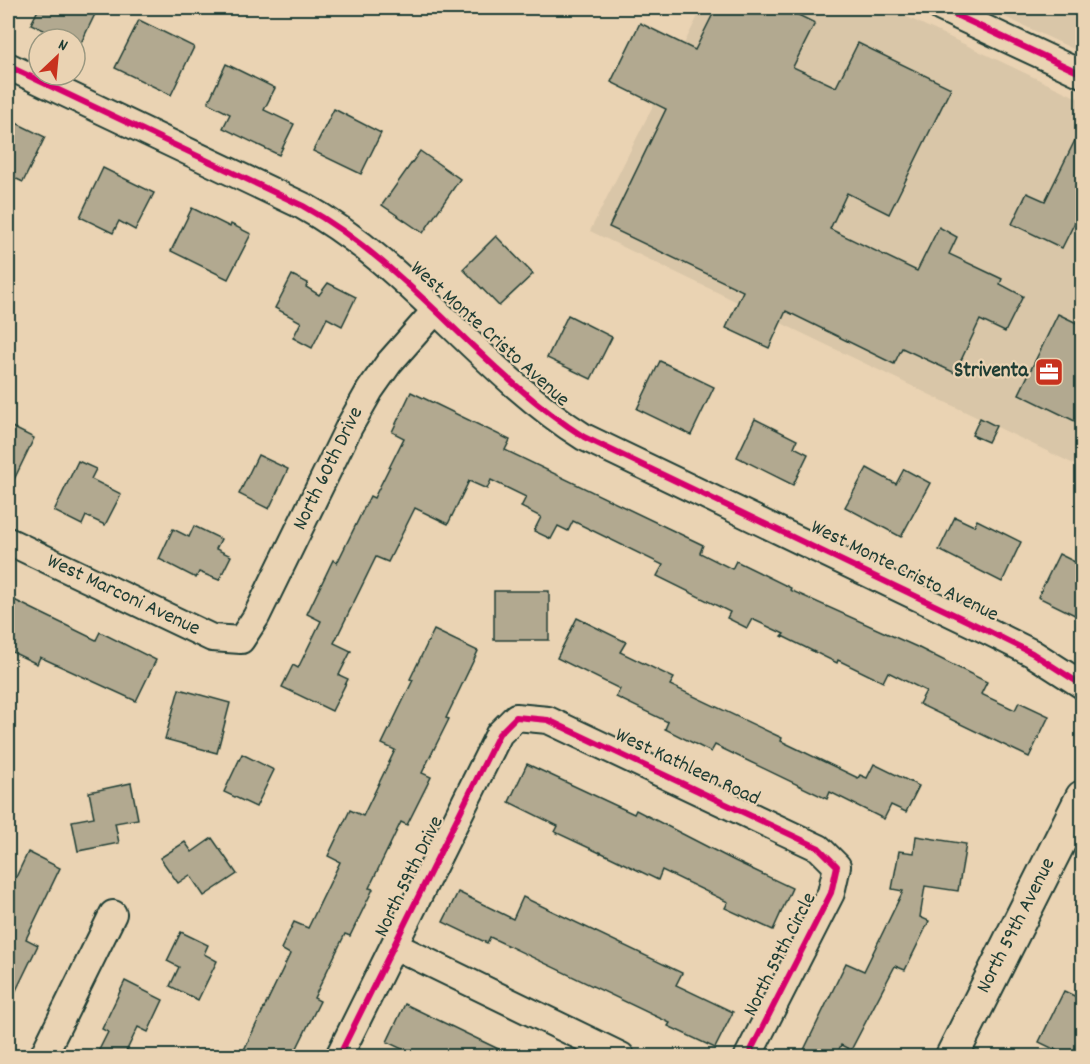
<svg xmlns="http://www.w3.org/2000/svg" width="1090" height="1064" viewBox="0 0 1090 1064" font-family="Dekko,sans-serif">
  <style>
    .built { fill: #d9c6a8 }
    .building { fill: #b2a990; stroke: #1f3d34; stroke-width: 1.5 }
    .lines { fill: none; stroke-linecap: round; stroke-linejoin: round }
    .minor-casing { stroke: #1f3d34; stroke-width: 30 }
    .major-casing { stroke: #1f3d34; stroke-width: 36 }
    .minor { stroke: #ead3b3; stroke-width: 26 }
    .major { stroke: #ead3b3; stroke-width: 32 }
    .cycleway-casing { stroke: #ead3b3; stroke-width: 10 }
    .cycleway { stroke: #d6006c; stroke-width: 6 }
    .labels { text-anchor: middle; dominant-baseline: central; stroke-width: 4.5; stroke-linejoin: round; paint-order: stroke }
    .street-label { font-size: 21px; fill: #1f3d34; stroke: #ead3b3 }
    .poi-label { font-size: 21px; font-weight: bold; fill: #1f3d34; stroke: #ead3b3; text-anchor: end }
  </style>
  <rect width="100%" height="100%" fill="#ead3b3"/>
  <filter id="ink" filterUnits="userSpaceOnUse"><feTurbulence type="fractalNoise" baseFrequency=".0167" numOctaves="2"/><feDisplacementMap in="SourceGraphic" scale="12" xChannelSelector="R" yChannelSelector="G"/><feConvolveMatrix kernelMatrix="1 2 1 2 8 2 1 2 1" color-interpolation-filters="sRGB"/></filter>
  <g filter="url(#ink)">
    <g class="built">
      <polygon points="702,8 888,8 1082,100 1082,468 590,231"/>
      <polygon points="986,8 1082,8 1082,53"/>
    </g>
    <g class="building">
      <polygon points="39,8 98,8 79,47 75,45 75,39 62,39 31,24"/>
      <polygon points="716,8 784,8 815,23 793,67 836,87 858,43 951,88 889,214 847,193 830,229 917,271 939,227 957,237 949,254 1002,279 1000,284 1023,296 1005,332 980,320 955,373 902,348 894,364 786,311 769,348 726,328 743,291 609,227 666,109 611,82 640,23 695,50"/>
      <polygon points="139,20 194,47 171,95 115,68"/>
      <polygon points="226,64 275,88 264,110 294,124 279,155 223,128 230,114 208,103"/>
      <polygon points="334,109 381,133 361,174 313,151"/>
      <polygon points="8,119 45,137 23,182 8,175"/>
      <polygon points="1083,124 1083,206 1062,248 1012,224 1027,193 1045,201"/>
      <polygon points="420,151 460,179 423,233 382,205"/>
      <polygon points="103,168 154,193 135,230 119,221 113,233 80,217"/>
      <polygon points="192,208 230,227 231,224 251,234 228,279 171,251"/>
      <polygon points="496,236 533,274 499,306 463,269"/>
      <polygon points="292,275 308,283 306,287 319,295 328,283 356,297 342,326 327,318 312,348 293,338 301,322 275,308"/>
      <polygon points="1058,314 1083,326 1083,425 1019,394"/>
      <polygon points="568,315 612,337 591,379 547,358"/>
      <polygon points="660,361 714,387 691,435 637,409"/>
      <polygon points="411,392 510,440 505,450 703,545 700,553 732,569 736,561 791,588 790,590 917,647 987,682 981,694 1015,710 1019,702 1049,716 1029,757 919,704 926,691 888,672 883,682 838,660 837,663 782,636 784,634 752,619 747,628 727,618 730,612 657,576 663,565 573,521 568,531 558,526 551,539 534,531 541,517 521,507 526,497 491,480 487,489 469,481 448,524 415,508 388,562 376,557 334,643 351,651 339,675 348,679 332,711 282,687 293,665 298,668 321,621 307,614 333,560 337,563 370,496 374,498 404,438 392,432"/>
      <polygon points="980,418 996,426 988,442 972,435"/>
      <polygon points="755,419 797,440 794,447 808,454 793,485 737,457"/>
      <polygon points="8,425 34,438 8,492"/>
      <polygon points="258,455 288,469 269,509 239,494"/>
      <polygon points="78,461 96,469 91,479 121,494 105,525 86,516 82,525 54,511"/>
      <polygon points="867,468 896,484 904,469 930,483 901,537 845,507"/>
      <polygon points="955,517 974,526 977,520 1021,542 1002,582 939,550"/>
      <polygon points="194,526 221,539 216,549 231,556 219,580 199,572 196,578 159,559 173,529 189,537"/>
      <polygon points="1059,554 1083,566 1083,619 1038,597"/>
      <rect x="494" y="591" width="55" height="49"/>
      <polygon points="8,597 96,640 100,632 156,660 136,701 40,657 37,664 8,650"/>
      <polygon points="577,618 626,642 620,652 674,678 670,685 782,738 781,741 858,778 860,775 867,778 874,764 919,786 906,812 891,805 884,819 830,792 827,799 715,745 711,752 665,729 668,722 616,697 620,689 557,658"/>
      <polygon points="434,630 478,651 446,718 449,719 422,773 431,777 407,825 401,822 369,888 373,889 350,936 345,934 314,998 320,1001 293,1056 241,1056 290,954 281,949 294,922 308,928 340,862 328,856 350,810 363,816 395,750 382,744 413,680 410,679"/>
      <polygon points="179,689 230,703 217,753 165,739"/>
      <polygon points="242,754 274,770 256,807 224,792"/>
      <polygon points="527,764 634,814 636,810 735,861 792,888 773,930 725,908 728,902 662,870 658,880 600,852 600,853 555,832 558,826 509,802"/>
      <polygon points="131,783 138,819 115,823 119,843 78,851 72,821 94,817 89,792"/>
      <polygon points="916,836 966,844 958,891 925,886 920,917 929,921 905,970 895,966 851,1050 841,1045 836,1056 801,1056 846,963 864,971 903,891 892,889 899,851 914,853"/>
      <polygon points="212,838 237,874 204,896 190,875 178,883 160,858 185,842 192,852"/>
      <polygon points="28,852 60,868 26,939 38,945 8,1007 8,894"/>
      <polygon points="458,892 513,919 523,897 682,973 676,985 733,1012 715,1048 668,1026 670,1023 490,937 487,943 443,922"/>
      <polygon points="181,932 208,945 204,954 217,961 198,1000 170,986 179,967 167,961"/>
      <polygon points="125,981 163,1000 148,1032 138,1027 124,1056 96,1056 108,1032 102,1029"/>
      <polygon points="1064,991 1083,1000 1083,1056 1068,1056 1039,1042"/>
      <polygon points="405,1004 463,1032 513,1056 417,1056 387,1042"/>
    </g>
    <g class="lines">
      <g class="minor-casing">
        <g id="minor">
          <polyline points="941,8 1082,74"/>
          <path d="M8,66L303,206C410,265 481,372 584,437L980,627L1032,653L1082,685"/>
          <polyline points="8,541 212,638 241,640 256,617 349,427 370,390 389,363 435,311"/>
          <polyline points="395,946 621,1056"/>
          <polyline points="43,1056 113,914"/>
          <polyline points="339,1056 499,734 516,717 548,720 819,848 837,866 831,893 748,1056"/>
        </g>
      </g>
      <g class="major-casing">
        <polyline id="major" points="952,1056 1082,797"/>
      </g>
      <use href="#minor" class="minor"/>
      <use href="#major" class="major"/>
      <g class="cycleway-casing">
        <g id="cycleway">
          <polyline points="941,8 1082,74"/>
          <path d="M8,66L303,206C410,265 481,372 584,437L980,627L1032,653L1082,685"/>
          <polyline points="339,1056 499,734 516,717 548,720 819,848 837,866 831,893 748,1056"/>
        </g>
      </g>
      <use href="#cycleway" class="cycleway"/>
    </g>
  </g>
  <defs>
    <g id="office-square" transform="scale(1.5)"><rect x="-9" y="-9" width="18" height="18" rx="4" fill="#c8321e" stroke="#ead3b3"/><path d="M-6-3h4V-5.5h4V-3h4V5H-6ZM-1-4.5V-3h2v-1.5ZM-6 0V1H6V0Z" fill="#fff"/></g>
  </defs>
  <g fill-rule="evenodd">
    <use href="#office-square" x="1049" y="372"/>
  </g>
  <g class="labels">
    <g class="street-label">
      <text transform="translate(489 335) rotate(42)">West Monte Cristo Avenue</text>
      <text transform="translate(329 469) rotate(-64)">North 60th Drive</text>
      <text transform="translate(904 572) rotate(26)">West Monte Cristo Avenue</text>
      <text transform="translate(123 596) rotate(25)">West Marconi Avenue</text>
      <text transform="translate(687 768) rotate(25)">West Kathleen Road</text>
      <text transform="translate(410 877) rotate(-64)">North 59th Drive</text>
      <text transform="translate(1017 926) rotate(-63)">North 59th Avenue</text>
      <text transform="translate(781 955) rotate(-63)">North 59th Circle</text>
    </g>
    <g class="poi-label">
      <text x="1028" y="372">Striventa</text>
    </g>
  </g>
  <rect width="1090" height="1064" fill="none" stroke="#ead3b3" stroke-width="30"/>
  <rect x="15" y="15" width="1060" height="1034" fill="none" stroke="#1f3d34" stroke-width="2" filter="url(#ink)"/>
  <g transform="translate(57 57) rotate(26)"><circle r="28" fill="#ead3b3" stroke="#999780" stroke-width="1.5"/>
  <path d="M0-4.5L10 22L0 15L-10 22Z" fill="#c8321e"/>
  <text y="-9" font-size="16" font-weight="bold" text-anchor="middle" fill="#1f3d34">N</text>
  </g>
</svg>
